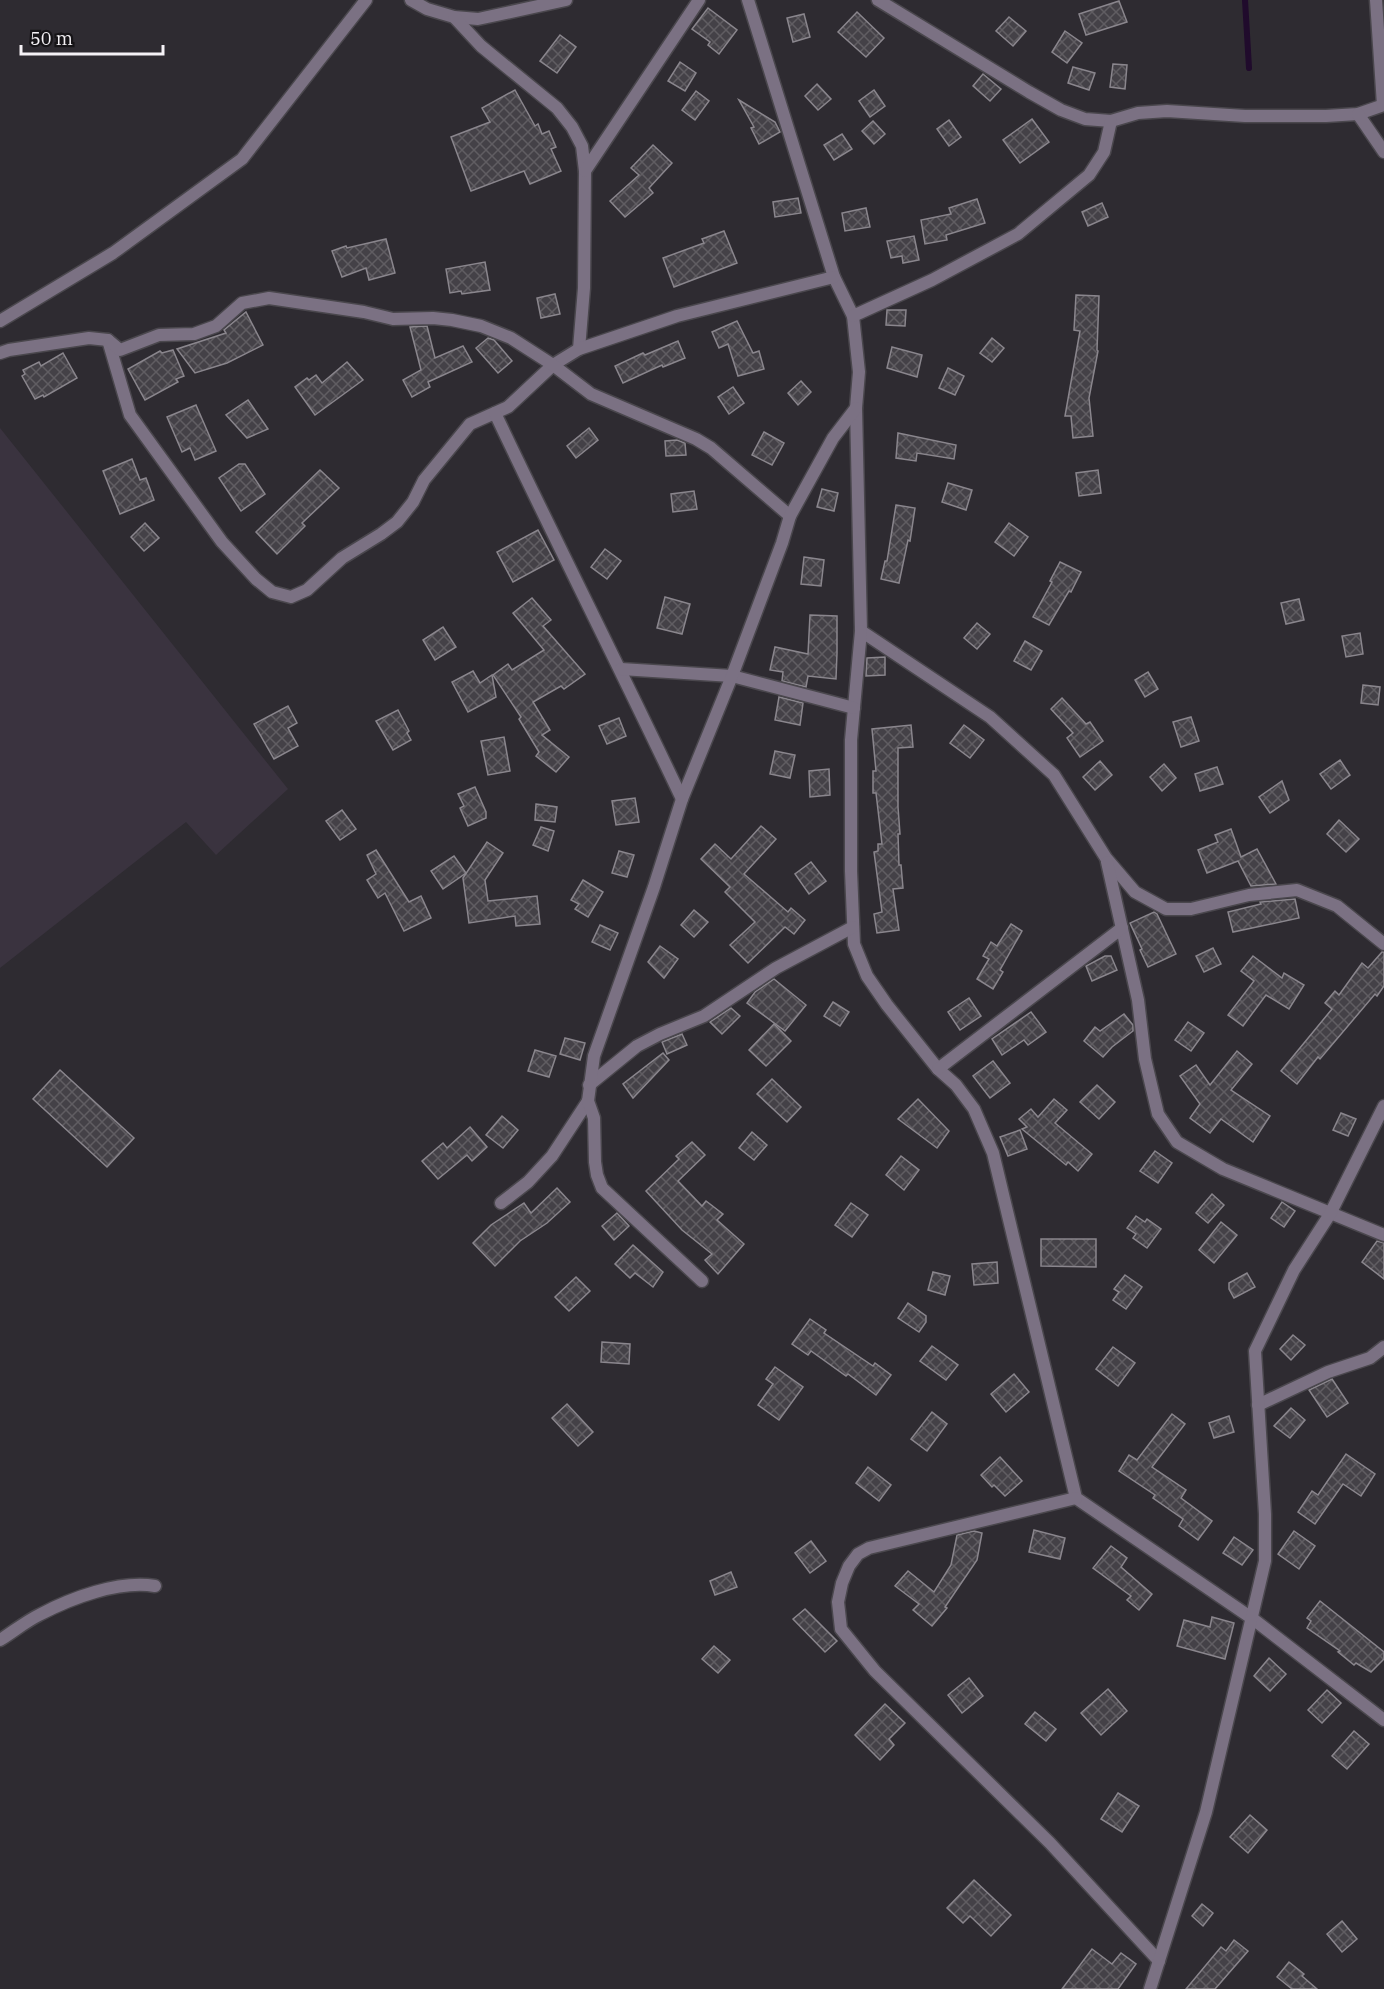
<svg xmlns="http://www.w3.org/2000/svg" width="1384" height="1989" viewBox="0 0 1384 1989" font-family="'IBM Plex Serif',serif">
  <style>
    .built { fill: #3a333f }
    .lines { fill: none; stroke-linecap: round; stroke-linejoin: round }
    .stream { stroke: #200b2c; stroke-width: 6 }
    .building { fill: url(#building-cross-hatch); stroke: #8a868d; stroke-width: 1.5 }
    .minor-casing { stroke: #4a474d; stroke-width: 15 }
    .minor { stroke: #7b7183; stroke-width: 12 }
  </style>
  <defs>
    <pattern id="building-cross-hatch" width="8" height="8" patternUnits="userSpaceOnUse" patternTransform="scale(1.5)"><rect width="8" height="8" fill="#444147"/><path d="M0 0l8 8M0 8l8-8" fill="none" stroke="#605d62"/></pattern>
  </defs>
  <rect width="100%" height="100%" fill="#2e2b31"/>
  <polygon class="built" points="0,428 288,789 216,855 186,822 0,968"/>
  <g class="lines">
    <polyline class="stream" points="1245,0 1249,68"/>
  </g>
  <g class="building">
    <polygon points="1119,1 1127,22 1086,35 1079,14"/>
    <polygon points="708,8 737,30 719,54 708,45 710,42 692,29"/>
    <polygon points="857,12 884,38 866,57 838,32"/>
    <polygon points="804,14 810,37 793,42 787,18"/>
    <polygon points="1009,17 1026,31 1013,46 996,31"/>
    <polygon points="1065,31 1082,43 1067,63 1052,52"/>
    <polygon points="560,35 576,47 557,73 540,61"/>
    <polygon points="680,62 696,73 685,91 668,81"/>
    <polygon points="1113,64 1127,65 1125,89 1110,87"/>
    <polygon points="1073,67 1095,73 1089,90 1068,83"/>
    <polygon points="983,74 1001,89 990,101 973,86"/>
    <polygon points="817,84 831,99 818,110 805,96"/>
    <polygon points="515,90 535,126 538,124 542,134 549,131 556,147 551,149 561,171 530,184 524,171 471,191 451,137 490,122 482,108"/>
    <polygon points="874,90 885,106 870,117 859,101"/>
    <polygon points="696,91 709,101 695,120 682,110"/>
    <polygon points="739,100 775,122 780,132 759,144 751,128 754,127"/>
    <polygon points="1032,119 1049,142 1020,163 1003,140"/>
    <polygon points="949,120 961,137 949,146 937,129"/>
    <polygon points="873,121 885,134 874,144 862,131"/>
    <polygon points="842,134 852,149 834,160 824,145"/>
    <polygon points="653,145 672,163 649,188 653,193 625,217 610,201 639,175 631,168"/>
    <polygon points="798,198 801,213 775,217 773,202"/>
    <polygon points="977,199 985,223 946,235 947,240 925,244 921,220 951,214 949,208"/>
    <polygon points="1102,203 1108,217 1088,226 1082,212"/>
    <polygon points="866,208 870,227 845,231 842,213"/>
    <polygon points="724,231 737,263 674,287 663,258 704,243 702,239"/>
    <polygon points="914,236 919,260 903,263 902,256 891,258 887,241"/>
    <polygon points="386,239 395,273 369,280 366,268 342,277 332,251 346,246 347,248"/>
    <polygon points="485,262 490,290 462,294 461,291 450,293 446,269"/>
    <polygon points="555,294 560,314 541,318 537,298"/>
    <polygon points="1076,295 1099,296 1097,350 1098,351 1089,398 1093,436 1073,438 1071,416 1065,416 1080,331 1074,330"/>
    <polygon points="887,310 906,310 905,326 886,325"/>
    <polygon points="246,312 263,345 227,363 195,373 177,349 226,333 224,330"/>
    <polygon points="737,321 753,353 759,351 764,369 738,376 728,344 719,348 712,332"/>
    <polygon points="427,326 435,358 463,346 472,362 428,382 430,387 412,397 403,380 421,370 410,327"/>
    <polygon points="488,338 494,340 512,361 498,373 476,348"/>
    <polygon points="992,338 1004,348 992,362 980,353"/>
    <polygon points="678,341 685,358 663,367 662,365 623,383 615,366 643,353 645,355"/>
    <polygon points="892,347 922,355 917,377 887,368"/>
    <polygon points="173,350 184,376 176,379 178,382 145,400 128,369 160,351 162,353"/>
    <polygon points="63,353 77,378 44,397 43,395 35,399 22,376 25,374 23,370 39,362 41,366"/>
    <polygon points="347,362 363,380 315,415 295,387 307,378 309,380 316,375 322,383"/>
    <polygon points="948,368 964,376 955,395 939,388"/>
    <polygon points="801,381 811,392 798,405 788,393"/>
    <polygon points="733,387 744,403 729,414 718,397"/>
    <polygon points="248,400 268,429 247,438 226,415"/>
    <polygon points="196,405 216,451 195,460 190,448 182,452 167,417"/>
    <polygon points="589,428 598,440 576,458 567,446"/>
    <polygon points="764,432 784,443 772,465 752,455"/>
    <polygon points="898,433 956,445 954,459 917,453 916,461 896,458"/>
    <polygon points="677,440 685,443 686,455 666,456 665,441"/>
    <polygon points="132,459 140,480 146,478 154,500 120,514 103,471"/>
    <polygon points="239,464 245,464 265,494 241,511 219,478"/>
    <polygon points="320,470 339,488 302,523 305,526 277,554 256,532"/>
    <polygon points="1098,470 1101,493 1079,496 1076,473"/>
    <polygon points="948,483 972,490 966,510 942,502"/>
    <polygon points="822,489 838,493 834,511 817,507"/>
    <polygon points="694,491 697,509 673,512 671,494"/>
    <polygon points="896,505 915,508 910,541 908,540 899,583 881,579 885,561 887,561"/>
    <polygon points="145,523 159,538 144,551 131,537"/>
    <polygon points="1009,523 1028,537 1014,556 995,542"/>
    <polygon points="538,530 554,560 513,582 497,552"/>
    <polygon points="605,549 621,561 607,579 591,567"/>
    <polygon points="804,557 824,560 821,586 801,584"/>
    <polygon points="1060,562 1081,572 1071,592 1069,591 1049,625 1033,617 1052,582 1050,581"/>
    <polygon points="665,597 690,604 682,634 657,628"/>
    <polygon points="532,598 551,620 543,626 585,674 564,689 561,686 533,702 550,730 542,735 569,757 556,772 536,756 539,752 519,719 521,717 493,675 508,664 512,670 544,650 513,613"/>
    <polygon points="1299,599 1304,620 1286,624 1281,603"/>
    <polygon points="810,615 837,616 837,653 836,679 808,676 806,687 782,681 783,672 770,670 775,647 808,654"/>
    <polygon points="977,623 990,634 977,649 964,638"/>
    <polygon points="443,627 456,647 435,660 423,640"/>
    <polygon points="1360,633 1363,654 1346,657 1342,636"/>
    <polygon points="1025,641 1042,651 1031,670 1014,661"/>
    <polygon points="885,657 885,675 866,676 867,658"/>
    <polygon points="473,671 480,683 492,675 496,697 468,712 452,682"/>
    <polygon points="1148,672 1158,689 1145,697 1135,680"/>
    <polygon points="1363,685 1380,687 1378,705 1361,703"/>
    <polygon points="779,697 803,703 800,725 775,720"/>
    <polygon points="1062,698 1086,724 1090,722 1103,741 1080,757 1067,738 1073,733 1051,709"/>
    <polygon points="288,706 297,723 288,728 298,746 274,759 254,724"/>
    <polygon points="398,710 409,731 407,733 411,740 393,750 376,721"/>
    <polygon points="1191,717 1199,741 1181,747 1173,722"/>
    <polygon points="619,718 626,736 607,744 599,726"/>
    <polygon points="911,725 913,747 898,748 898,807 900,834 898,834 899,865 901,865 903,888 893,889 899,930 877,933 874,914 882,912 874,852 878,851 878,844 882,844 876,793 873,793 873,771 876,771 872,729"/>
    <polygon points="964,725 984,740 970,758 950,743"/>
    <polygon points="504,737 510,771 488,775 481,741"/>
    <polygon points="775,751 795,755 790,778 770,774"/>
    <polygon points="1340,760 1350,775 1331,789 1320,774"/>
    <polygon points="1100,761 1112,775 1095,790 1083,777"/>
    <polygon points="1164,764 1176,778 1162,791 1150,777"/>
    <polygon points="1217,767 1223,784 1200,791 1195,774"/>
    <polygon points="829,769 830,795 810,797 809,771"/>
    <polygon points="1282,781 1289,800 1270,813 1259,797"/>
    <polygon points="475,787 486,812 486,818 468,826 460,808 464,806 458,794"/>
    <polygon points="635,798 639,822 616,825 612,801"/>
    <polygon points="536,804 557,807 555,822 535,820"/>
    <polygon points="342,810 356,829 340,840 326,821"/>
    <polygon points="1339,820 1359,839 1346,852 1327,834"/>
    <polygon points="761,826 776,839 744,874 788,912 791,908 805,920 794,934 785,927 748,963 730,945 755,922 725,892 730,887 701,859 715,844 731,859"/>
    <polygon points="541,827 554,831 548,851 533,845"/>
    <polygon points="1231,829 1241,857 1257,849 1276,884 1251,886 1238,861 1207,873 1198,850 1218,842 1215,835"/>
    <polygon points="487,842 503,853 485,880 488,901 537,896 540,924 516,926 515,916 469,923 463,878"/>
    <polygon points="376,850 409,902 421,896 431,918 404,931 385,893 378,898 367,880 376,874 367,855"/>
    <polygon points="619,851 634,855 627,877 612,873"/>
    <polygon points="454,856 466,873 443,889 431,871"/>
    <polygon points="811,862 826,881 809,894 795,874"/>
    <polygon points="583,880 603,892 588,917 575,909 579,904 571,900"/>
    <polygon points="1295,899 1299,918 1233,932 1228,912 1261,904 1260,902"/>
    <polygon points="694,910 708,922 694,937 681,925"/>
    <polygon points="1154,912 1157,914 1176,954 1148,967 1140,950 1142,949 1130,923"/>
    <polygon points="1011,924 1022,931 1000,970 1003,972 993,989 977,979 989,959 983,956 991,942 997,946"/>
    <polygon points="600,925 618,933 610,950 592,942"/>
    <polygon points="660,946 678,959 664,978 648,962"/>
    <polygon points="1213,948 1221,964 1204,972 1196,956"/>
    <polygon points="1382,952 1384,952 1384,986 1377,996 1375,994 1320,1059 1318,1057 1297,1084 1281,1071 1332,1009 1325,1003 1335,991 1339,995 1362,963 1368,968"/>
    <polygon points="1105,956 1111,956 1117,970 1092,981 1086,966"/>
    <polygon points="1253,956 1282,978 1284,973 1304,985 1289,1009 1266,995 1243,1026 1228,1015 1254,981 1241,971"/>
    <polygon points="774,979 806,1005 785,1031 747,1003 755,992"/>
    <polygon points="969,998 981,1016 960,1030 948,1012"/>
    <polygon points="833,1002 849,1012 840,1026 824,1016"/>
    <polygon points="731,1008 740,1016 722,1034 710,1022"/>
    <polygon points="1031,1012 1046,1032 1028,1045 1024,1040 1002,1055 992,1039"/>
    <polygon points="1124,1014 1133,1025 1133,1031 1112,1047 1103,1057 1084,1041 1095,1027 1100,1031"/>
    <polygon points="1188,1022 1204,1033 1191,1051 1175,1040"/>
    <polygon points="774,1024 791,1041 766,1066 749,1050"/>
    <polygon points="682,1034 687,1045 667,1054 662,1042"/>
    <polygon points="565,1038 585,1043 580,1060 560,1054"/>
    <polygon points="535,1050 556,1056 549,1077 528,1071"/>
    <polygon points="1237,1051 1252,1064 1231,1090 1270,1116 1253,1142 1221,1119 1210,1133 1190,1118 1200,1104 1180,1076 1196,1065 1210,1085"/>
    <polygon points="663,1053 669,1060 633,1098 623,1084"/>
    <polygon points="993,1061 1010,1083 990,1098 973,1076"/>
    <polygon points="60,1070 134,1138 107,1167 33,1099"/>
    <polygon points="772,1079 801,1107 787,1122 757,1094"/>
    <polygon points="1097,1085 1115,1102 1099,1119 1080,1102"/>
    <polygon points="918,1099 949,1131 937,1148 898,1119"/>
    <polygon points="1054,1099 1067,1110 1055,1123 1092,1154 1078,1171 1068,1162 1066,1165 1022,1129 1027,1127 1019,1119 1031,1109 1038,1117"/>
    <polygon points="1341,1113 1356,1119 1348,1136 1333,1130"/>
    <polygon points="502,1116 518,1130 503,1148 486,1135"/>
    <polygon points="470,1127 487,1147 472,1161 467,1155 438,1179 422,1161 443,1143 447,1148"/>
    <polygon points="1020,1130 1027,1149 1008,1156 1000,1137"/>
    <polygon points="752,1132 767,1145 754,1160 739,1148"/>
    <polygon points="692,1142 705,1155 678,1181 702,1206 706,1201 723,1214 717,1220 744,1244 718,1274 705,1260 712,1254 682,1230 646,1191 679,1159 676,1156"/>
    <polygon points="1155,1151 1172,1163 1158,1183 1140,1171"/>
    <polygon points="901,1156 919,1170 904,1190 886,1175"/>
    <polygon points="557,1188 570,1202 547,1223 520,1241 495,1266 473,1243 491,1225 524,1203 531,1213"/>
    <polygon points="1212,1194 1224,1205 1208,1223 1196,1213"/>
    <polygon points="1282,1202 1295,1211 1284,1227 1271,1218"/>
    <polygon points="851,1203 868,1215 852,1237 835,1225"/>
    <polygon points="617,1213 629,1226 614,1240 602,1226"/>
    <polygon points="1136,1216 1145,1222 1147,1219 1161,1229 1147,1248 1133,1238 1136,1234 1127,1228"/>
    <polygon points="1221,1222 1237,1235 1214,1263 1199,1250"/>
    <polygon points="1041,1239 1096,1239 1096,1267 1041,1266"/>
    <polygon points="1377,1241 1384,1243 1384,1279 1362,1262"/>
    <polygon points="633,1245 663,1272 653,1287 635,1273 630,1278 615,1264"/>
    <polygon points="997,1262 998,1283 974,1285 972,1264"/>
    <polygon points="933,1272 950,1276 945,1295 928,1290"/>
    <polygon points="1247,1273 1255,1287 1234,1298 1229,1289 1229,1283"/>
    <polygon points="1125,1275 1142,1287 1126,1309 1113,1300 1119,1292 1114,1289"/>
    <polygon points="576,1277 590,1291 569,1311 555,1297"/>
    <polygon points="908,1303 926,1316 926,1322 919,1332 898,1318"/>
    <polygon points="810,1319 826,1330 824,1333 873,1366 875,1363 891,1375 876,1395 848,1374 846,1376 811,1351 808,1355 792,1344"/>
    <polygon points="1293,1335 1305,1345 1291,1360 1280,1349"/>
    <polygon points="602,1342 630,1344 629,1364 601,1362"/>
    <polygon points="932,1346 958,1365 946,1380 920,1361"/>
    <polygon points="1113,1347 1135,1363 1118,1386 1096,1369"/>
    <polygon points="775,1367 803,1387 779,1420 758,1405 773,1384 766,1379"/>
    <polygon points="1014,1374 1029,1392 1006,1412 991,1394"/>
    <polygon points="1332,1379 1348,1403 1327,1417 1309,1390"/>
    <polygon points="567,1404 593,1432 578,1446 552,1418"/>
    <polygon points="1291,1408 1305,1420 1290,1438 1274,1426"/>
    <polygon points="932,1412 947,1424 927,1451 911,1439"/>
    <polygon points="1172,1414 1185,1424 1152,1467 1186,1490 1181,1498 1212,1521 1198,1540 1179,1526 1183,1519 1153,1498 1155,1495 1119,1471 1129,1455 1137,1460"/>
    <polygon points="1229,1416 1234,1432 1214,1438 1209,1423"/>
    <polygon points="1346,1454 1375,1474 1361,1496 1343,1484 1315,1524 1298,1512 1312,1491 1318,1495"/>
    <polygon points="1000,1457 1022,1481 1005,1496 994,1485 992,1487 981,1475"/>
    <polygon points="868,1467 891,1485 879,1501 856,1483"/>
    <polygon points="1034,1530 1065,1538 1060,1559 1029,1552"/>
    <polygon points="974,1531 982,1533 977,1560 945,1607 947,1608 932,1626 913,1610 919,1604 895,1586 908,1571 934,1592 951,1565 957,1535"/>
    <polygon points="1294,1531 1315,1546 1299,1569 1278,1554"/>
    <polygon points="1234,1537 1253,1550 1242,1565 1223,1553"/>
    <polygon points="811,1541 826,1561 810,1573 795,1553"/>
    <polygon points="1111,1546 1127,1558 1121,1567 1152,1594 1139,1610 1127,1600 1131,1596 1093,1568"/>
    <polygon points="731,1572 737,1587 715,1595 710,1581"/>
    <polygon points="1320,1601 1384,1652 1384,1659 1371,1672 1356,1663 1354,1665 1338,1652 1340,1651 1307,1628 1311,1621 1307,1618"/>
    <polygon points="805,1609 837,1641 825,1652 793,1619"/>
    <polygon points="1212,1617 1234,1623 1225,1659 1177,1646 1184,1620 1210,1627"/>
    <polygon points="714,1646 730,1660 718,1673 702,1659"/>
    <polygon points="1269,1658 1286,1674 1270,1691 1254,1676"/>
    <polygon points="969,1678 983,1696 962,1713 948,1695"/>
    <polygon points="1108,1689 1127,1711 1101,1735 1081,1713"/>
    <polygon points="1327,1690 1341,1703 1322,1723 1308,1710"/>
    <polygon points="885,1704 905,1723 889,1739 894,1745 880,1760 855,1735"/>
    <polygon points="1035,1712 1056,1729 1046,1741 1025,1724"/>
    <polygon points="1354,1731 1369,1744 1347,1769 1332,1756"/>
    <polygon points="1118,1793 1139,1806 1122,1832 1101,1819"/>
    <polygon points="1250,1815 1267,1830 1248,1853 1230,1837"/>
    <polygon points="974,1880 1011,1915 991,1936 970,1916 963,1923 947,1908"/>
    <polygon points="1202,1904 1213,1913 1203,1926 1192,1916"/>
    <polygon points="1342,1921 1357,1939 1342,1952 1327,1934"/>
    <polygon points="1234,1940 1248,1951 1215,1989 1186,1989 1221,1947 1226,1951"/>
    <polygon points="1092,1949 1112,1964 1121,1953 1136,1964 1118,1989 1062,1989"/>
    <polygon points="1289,1962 1304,1974 1302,1976 1317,1989 1292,1989 1277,1977"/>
  </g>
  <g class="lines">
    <g class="minor-casing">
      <g id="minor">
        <polyline points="411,0 427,9 454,17 478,19 566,0"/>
        <polyline points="748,0 834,277 853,316 859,372 856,408 861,631 990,717 1054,775 1106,858 1135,892 1166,909 1191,909 1249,895 1297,890 1337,906 1384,944"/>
        <polyline points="878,0 1029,92 1061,110 1085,119 1111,121 1138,113 1167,111 1245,116 1326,116 1358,114 1384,105"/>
        <polyline points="1376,0 1383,105"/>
        <polyline points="454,17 481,46 557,108 572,127 582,146 585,171 584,288 579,349"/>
        <polyline points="1358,114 1384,152"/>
        <polyline points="585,171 699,0"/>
        <polyline points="853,316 932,280 1018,234 1089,175 1104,152 1111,121"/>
        <polyline points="0,321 113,253 242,159 366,0"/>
        <polyline points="108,340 130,415 222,542 256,579 272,592 291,597 307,590 342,558 381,534 397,522 413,502 424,480 470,424 508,407 553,365 579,349 677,316 834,277"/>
        <polyline points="0,353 9,350 89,338 108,340 120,350 159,335 194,334 216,326 242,303 269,298 364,312 393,319 433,318 452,320 481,326 511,338 553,365 591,394 696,439 711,448 790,516"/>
        <path d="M495,413C556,542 621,670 682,799"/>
        <polyline points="861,631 851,740 851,871 854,944 867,976 887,1005 938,1069 956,1085 974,1109 993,1153 1076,1498 1253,1619 1384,1720"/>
        <polyline points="621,669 732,676 854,708"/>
        <polyline points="1107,862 1138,1000 1145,1059 1158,1114 1177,1142 1223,1169 1384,1235"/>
        <polyline points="938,1069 1122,928"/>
        <polyline points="589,1085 637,1046 660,1034 704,1016 776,968 853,927"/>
        <polyline points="501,1203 528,1182 552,1156 588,1101"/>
        <polyline points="702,1281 602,1188 597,1175 595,1162 594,1118 588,1101 594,1056 654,887 682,799 732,676 782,543 790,516 833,438 856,408"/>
        <polyline points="1258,1405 1328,1372 1370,1358 1384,1347"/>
        <polyline points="1076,1498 869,1548 858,1554 849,1566 842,1583 838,1602 841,1629 875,1671 1050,1843 1159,1961"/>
        <path d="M0,1640C13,1632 25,1622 39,1615C71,1598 119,1580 155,1586"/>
        <polyline points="1150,1989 1206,1812 1265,1561 1265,1514 1255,1351 1294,1270 1330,1214 1384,1106"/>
      </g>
    </g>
    <use href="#minor" class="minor"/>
  </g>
  <path d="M21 45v9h142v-9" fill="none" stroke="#f5f2f6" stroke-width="3"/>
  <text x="30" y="45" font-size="18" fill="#f5f2f6" stroke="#161417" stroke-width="4.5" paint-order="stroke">50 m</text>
</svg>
